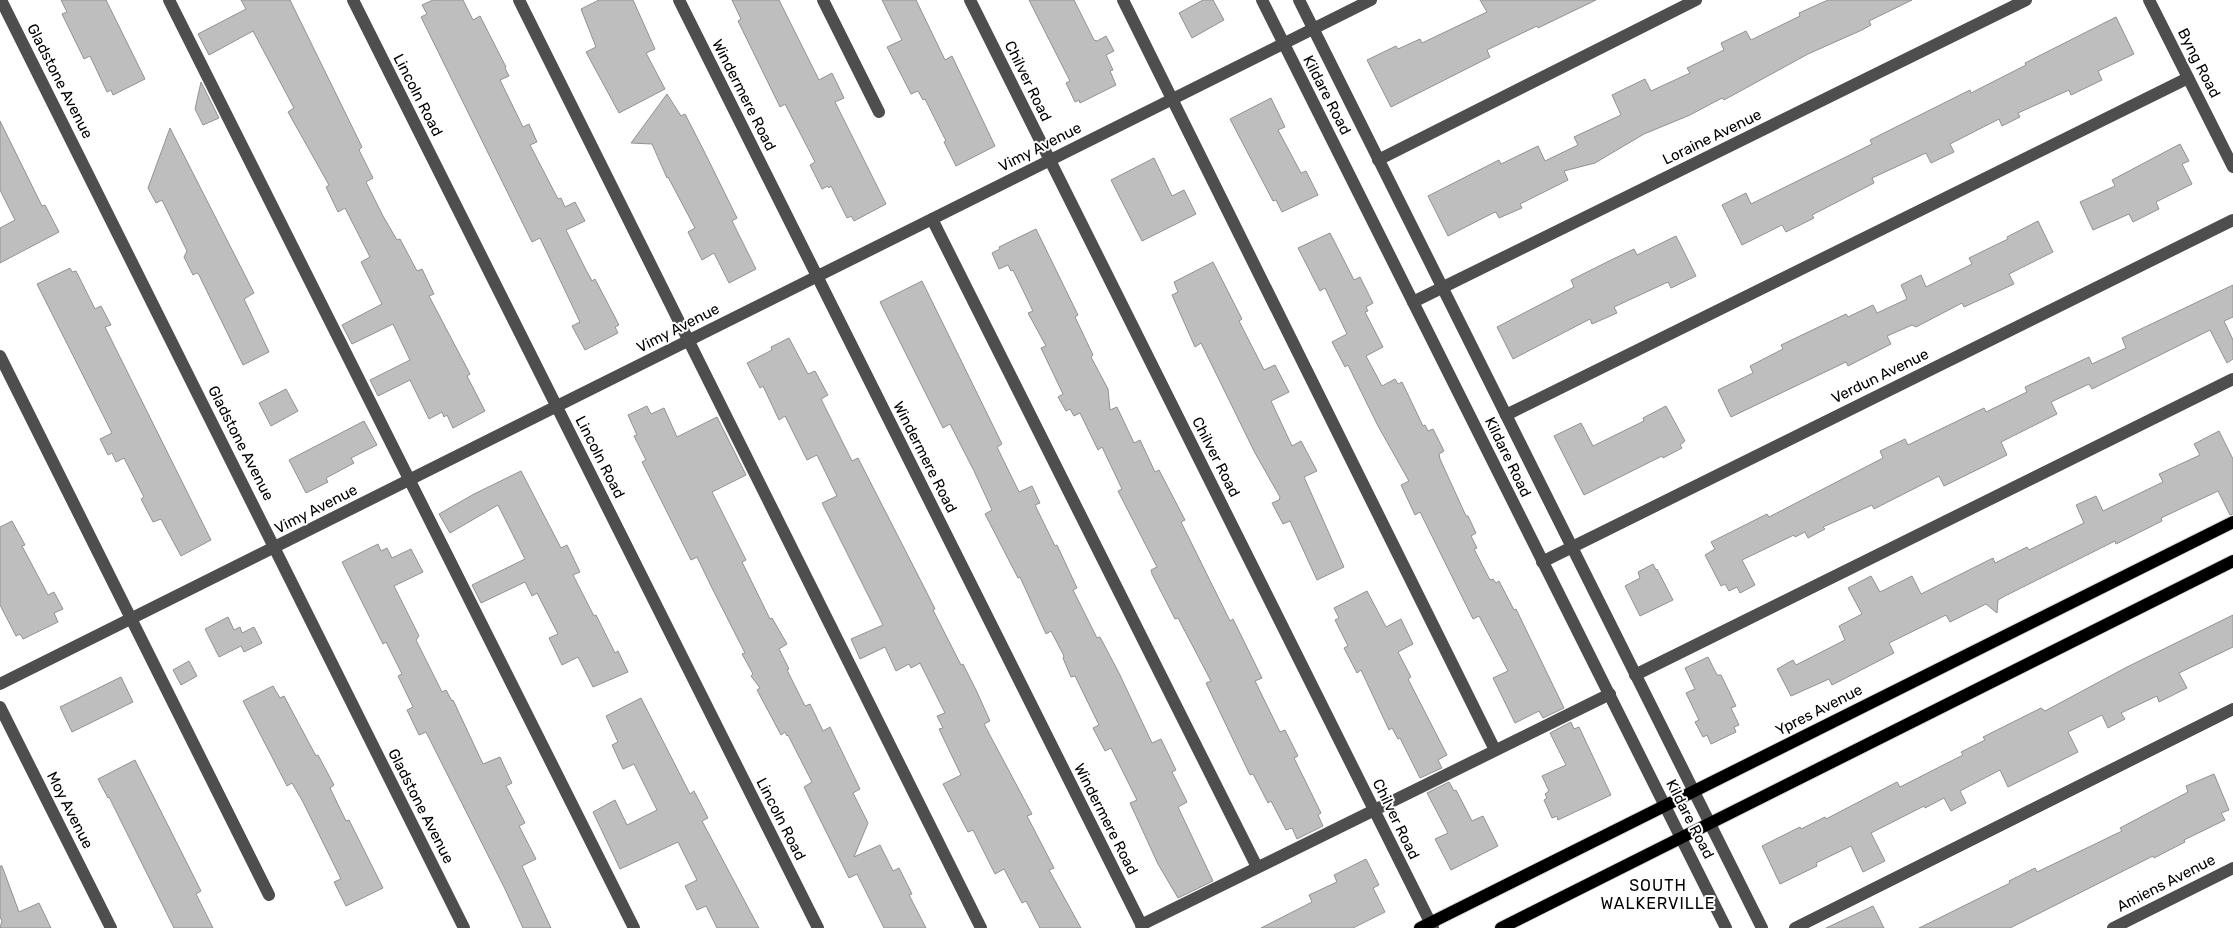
<svg xmlns="http://www.w3.org/2000/svg" width="2233" height="928" viewBox="0 0 2233 928" font-family="Rubik,sans-serif">
  <style>
    .building { fill: #bebebe; stroke: #929292 }
    .lines { fill: none; stroke-linecap: round; stroke-linejoin: round }
    .major-casing { stroke: #dbdbdb; stroke-width: 14 }
    .minor { stroke: #4e4e4e; stroke-width: 12 }
    .major { stroke: #000; stroke-width: 12 }
    .labels { text-anchor: middle; dominant-baseline: central; stroke-width: 4; stroke-linejoin: round; paint-order: stroke }
    .street-label { font-size: 15px; fill: #000; stroke: #fff }
    .neighbourhood-label { font-size: 16px; letter-spacing: 1px; fill: #000; stroke: #fff }
  </style>
  <rect width="100%" height="100%" fill="#fff"/>
  <g class="building">
    <polygon points="61,0 106,0 145,79 113,95 111,90 107,92 90,56 84,59 62,14 67,12"/>
    <polygon points="241,0 290,0 362,147 359,150 373,178 366,182 383,216 397,240 400,239 417,271 422,269 434,294 429,296 470,374 467,376 485,411 453,428 447,415 444,417 442,412 429,419 410,380 378,396 370,380 410,360 393,324 352,344 342,325 382,304 361,262 370,257 345,208 338,212 326,187 329,185 288,112 294,108 253,31 209,55 198,34 246,9"/>
    <polygon points="433,0 463,0 473,20 480,16 506,67 505,68 509,76 500,80 523,127 529,124 537,142 530,145 558,199 561,198 565,207 575,202 585,221 566,230 585,268 592,281 595,279 619,325 615,327 618,333 585,350 572,326 580,322 540,238 532,242 421,17 427,14 422,5"/>
    <polygon points="599,0 633,0 655,49 646,53 665,89 619,113 586,52 596,47 581,9"/>
    <polygon points="732,0 779,0 819,80 832,73 844,98 835,102 886,204 854,221 851,216 847,218 831,186 829,188 828,186 822,189 810,165 815,162 785,104 780,107 738,21 741,19"/>
    <polygon points="882,0 916,0 945,60 952,56 995,146 956,166 944,142 946,141 925,99 923,100 918,91 911,94 887,47 902,40"/>
    <polygon points="1029,0 1074,0 1094,40 1097,41 1106,36 1114,51 1106,55 1113,70 1110,71 1116,85 1080,103 1079,100 1075,102 1066,83 1070,81"/>
    <polygon points="1203,0 1213,0 1224,20 1192,38 1179,13"/>
    <polygon points="1480,0 1596,0 1538,28 1537,26 1487,50 1490,57 1391,107 1367,60 1396,46 1398,49 1420,39 1422,43 1487,12"/>
    <polygon points="1828,0 1912,0 1869,21 1871,25 1862,30 1808,54 1724,100 1722,98 1690,115 1644,134 1595,163 1564,171 1568,180 1520,204 1522,208 1499,218 1496,212 1493,213 1448,236 1428,196 1499,160 1501,164 1538,146 1545,161 1578,145 1574,137 1621,115 1612,95 1645,79 1651,91 1690,73 1687,68 1724,50 1721,43 1746,31 1751,40 1800,16 1799,13"/>
    <polygon points="2116,17 2134,54 2098,71 2102,80 2071,95 2069,90 2018,113 2020,117 2002,126 1999,119 1950,144 1954,152 1931,163 1926,153 1872,178 1874,183 1812,215 1814,218 1786,232 1782,225 1742,245 1722,205 1746,193 1751,204 1872,144 1870,140 1970,90 1971,93 2026,65 2025,63"/>
    <polygon points="201,82 219,118 203,125 195,109"/>
    <polygon points="667,94 681,116 685,114 703,149 737,218 732,221 756,269 729,283 714,253 702,260 688,232 695,228 668,177 667,178 652,144 631,143"/>
    <polygon points="1271,98 1285,127 1278,130 1301,173 1306,171 1318,195 1282,212 1276,200 1273,201 1230,119"/>
    <polygon points="0,121 42,206 45,205 59,232 0,263 0,228 15,220 0,190"/>
    <polygon points="170,128 254,293 244,299 269,352 243,365 199,275 197,273 193,275 184,257 187,251 162,200 156,203 148,188"/>
    <polygon points="2180,144 2189,161 2182,164 2192,184 2156,202 2159,209 2133,222 2129,214 2093,230 2080,202 2115,186 2112,180"/>
    <polygon points="1154,158 1172,196 1184,190 1196,214 1142,241 1111,180"/>
    <polygon points="2038,221 2053,252 2009,274 2014,284 1964,307 1962,303 1916,327 1912,325 1887,336 1891,344 1848,366 1846,362 1731,417 1718,390 1753,373 1750,366 1783,349 1781,345 1846,314 1848,317 1873,305 1877,313 1907,299 1901,285 1921,275 1926,287 1972,264 1969,258 2008,239 2007,237"/>
    <polygon points="1036,229 1078,315 1075,317 1093,355 1091,357 1108,389 1110,410 1117,407 1134,443 1140,440 1155,472 1159,470 1185,520 1181,522 1230,621 1233,619 1262,678 1255,681 1280,732 1285,730 1298,756 1294,758 1321,813 1318,815 1323,826 1297,839 1292,828 1286,830 1271,801 1268,803 1253,774 1250,775 1206,683 1211,681 1178,618 1175,619 1152,574 1151,570 1157,567 1118,491 1122,489 1102,447 1098,450 1080,413 1074,416 1070,409 1066,411 1058,397 1063,394 1041,348 1046,346 1028,313 1033,311 1013,270 1011,271 1008,265 999,269 992,253 1000,249 999,247"/>
    <polygon points="1330,233 1354,280 1360,277 1373,303 1366,307 1368,311 1365,312 1383,347 1366,356 1382,386 1395,379 1398,384 1402,382 1423,426 1425,425 1428,431 1433,429 1444,451 1439,454 1440,459 1466,516 1468,516 1476,533 1471,536 1477,548 1474,549 1490,580 1493,579 1496,583 1499,581 1514,610 1516,609 1564,708 1543,718 1539,711 1515,723 1493,678 1508,671 1479,616 1473,619 1420,512 1415,515 1401,485 1409,481 1378,426 1348,365 1345,367 1332,342 1347,334 1325,288 1320,291 1298,248"/>
    <polygon points="1676,236 1696,276 1671,288 1668,282 1614,307 1617,313 1592,324 1590,319 1513,359 1497,327 1574,287 1571,280 1609,261 1634,249 1637,255"/>
    <polygon points="1213,262 1242,319 1239,321 1264,370 1275,365 1289,392 1271,401 1292,446 1301,441 1317,471 1304,477 1344,567 1317,580 1290,521 1283,524 1272,503 1279,500 1280,497 1255,453 1201,343 1195,347 1172,295 1178,292 1174,282"/>
    <polygon points="70,268 72,272 76,271 95,309 101,306 111,325 105,327 211,540 181,556 161,519 153,522 141,499 144,497 124,458 116,462 112,453 108,455 100,439 112,433 37,284"/>
    <polygon points="922,281 1002,444 997,447 1019,492 1032,486 1040,503 1035,505 1055,546 1057,545 1077,588 1073,590 1097,638 1100,637 1119,673 1152,743 1161,739 1176,770 1172,772 1187,802 1178,807 1213,881 1178,898 1158,864 1130,803 1137,800 1111,748 1105,751 1093,728 1099,725 1075,676 1071,677 1063,658 1064,656 1051,631 1046,634 1020,577 1018,578 985,514 992,510 974,471 950,424 943,428 880,302"/>
    <polygon points="2233,285 2233,317 2224,321 2233,340 2233,359 2227,363 2210,330 2092,389 2089,384 2051,402 2057,414 2001,442 2007,455 1944,486 1939,476 1874,509 1872,505 1823,527 1825,529 1808,538 1805,532 1795,537 1794,535 1742,560 1755,585 1740,593 1737,587 1729,591 1725,584 1721,586 1705,555 1715,549 1711,542 1767,514 1769,517 1883,458 1880,451 1905,439 1908,445 1984,408 1986,412 2027,392 2025,387 2089,357 2092,364 2126,348 2122,338"/>
    <polygon points="789,338 808,374 815,371 828,395 821,399 852,461 858,458 925,589 935,609 933,610 961,665 963,664 977,692 990,721 984,724 1032,814 1027,816 1054,868 1049,870 1081,928 1040,928 1026,901 1022,903 1004,869 995,874 973,830 968,832 943,784 961,775 939,729 943,728 937,716 945,713 920,663 911,668 909,664 896,671 885,647 860,659 851,639 883,625 822,503 837,496 817,455 807,460 785,416 779,420 763,386 760,388 747,363 772,350 771,347"/>
    <polygon points="286,389 298,411 271,426 259,403"/>
    <polygon points="647,406 651,414 664,408 677,437 717,417 746,475 712,492 746,560 742,562 770,619 772,618 787,644 779,649 789,669 787,670 805,706 810,704 823,731 830,727 860,789 853,793 868,823 854,857 880,845 893,871 899,868 912,894 909,895 926,928 884,928 857,874 849,878 804,787 812,782 788,735 787,736 785,732 781,735 757,690 760,688 751,676 753,674 742,654 745,653 712,588 697,557 691,560 642,462 646,460 634,436 637,435 628,415"/>
    <polygon points="1666,406 1685,441 1680,445 1682,448 1663,458 1662,456 1584,495 1554,436 1581,423 1593,446 1644,421 1643,418"/>
    <polygon points="364,421 377,445 351,458 354,463 326,478 328,482 306,493 289,460"/>
    <polygon points="2219,431 2233,459 2233,514 2230,515 2218,491 2161,518 2162,521 2116,544 2115,541 2005,596 1998,600 1997,613 1986,604 1950,622 1946,615 1889,643 1894,653 1832,685 1829,679 1791,696 1777,669 1793,660 1796,665 1845,640 1839,626 1862,614 1848,588 1871,576 1880,592 1912,576 1921,594 1993,558 1995,563 2027,547 2029,550 2084,523 2076,505 2096,496 2103,511 2163,482 2159,474 2200,455 2194,444"/>
    <polygon points="521,471 561,548 567,545 580,572 573,575 594,616 596,615 615,653 618,651 628,672 593,687 578,657 562,665 549,638 558,634 537,593 532,596 525,582 481,603 472,585 525,559 498,505 450,533 439,514 474,494"/>
    <polygon points="12,521 25,545 22,546 48,595 54,592 63,609 54,613 58,622 23,639 20,634 16,636 0,605 0,527"/>
    <polygon points="378,544 381,551 387,548 392,558 411,549 423,572 394,586 419,636 416,640 442,692 446,690 452,701 453,700 483,764 500,757 512,783 506,786 525,823 519,826 536,859 522,866 551,928 523,928 505,889 426,732 419,735 407,710 413,707 398,676 402,674 386,642 383,644 342,562"/>
    <polygon points="1653,564 1656,570 1657,569 1673,600 1640,616 1625,586 1640,578 1638,572"/>
    <polygon points="1367,591 1386,627 1401,619 1413,644 1398,652 1411,677 1408,679 1447,755 1438,760 1442,768 1420,778 1400,738 1398,739 1392,728 1389,730 1361,670 1357,673 1344,648 1348,646 1335,620 1339,618 1334,608"/>
    <polygon points="2233,615 2233,647 2179,673 2187,688 2159,702 2157,696 2121,713 2125,719 2108,728 2102,715 2068,732 2078,752 2008,787 2000,770 1960,791 1966,803 1951,811 1944,798 1925,808 1924,806 1871,833 1885,861 1863,872 1851,846 1816,863 1817,866 1780,884 1762,846 1800,827 1801,829 1825,817 1826,819 1897,782 1900,787 1963,755 1961,752 1985,740 1983,737 2041,708 2045,711 2127,667"/>
    <polygon points="228,617 234,630 240,627 242,633 254,627 262,643 244,652 241,646 219,657 205,629"/>
    <polygon points="1708,657 1717,675 1721,675 1736,706 1731,708 1739,725 1734,727 1736,732 1711,744 1707,735 1703,737 1695,722 1699,720 1686,693 1695,689 1685,668"/>
    <polygon points="189,661 197,676 181,685 173,670"/>
    <polygon points="121,677 133,702 72,732 60,707"/>
    <polygon points="273,686 280,698 284,696 316,756 318,755 334,785 330,788 346,821 349,820 383,888 346,906 334,882 341,879 303,802 292,783 287,786 243,701"/>
    <polygon points="641,698 690,794 694,791 708,818 702,821 759,928 717,928 706,906 697,910 685,886 697,880 678,842 620,869 593,812 615,800 627,825 657,810 634,764 623,769 612,745 618,742 606,716"/>
    <polygon points="1571,722 1574,729 1579,727 1611,795 1558,820 1557,816 1552,818 1544,800 1547,798 1545,794 1549,791 1542,776 1566,765 1550,733"/>
    <polygon points="135,760 201,891 196,894 213,928 174,928 109,797 108,798 98,779"/>
    <polygon points="2214,774 2229,810 2221,813 2225,820 2184,840 2185,842 2154,858 2153,856 2010,928 1919,928 2010,883 2009,881 2035,868 2037,872 2122,831 2120,828 2188,792 2186,786"/>
    <polygon points="1449,782 1454,791 1456,790 1472,821 1483,816 1498,846 1451,870 1435,839 1448,833 1427,793"/>
    <polygon points="1366,859 1379,885 1373,888 1385,912 1353,928 1261,928 1312,902 1309,895 1337,882 1334,875"/>
    <polygon points="0,866 2,866 19,912 39,903 51,928 0,928 2,921 0,917"/>
    <polygon points="1873,906 1884,928 1826,928"/>
  </g>
  <g class="lines">
    <g class="major-casing">
      <g id="major">
        <polyline points="1420,928 2233,522"/>
        <polyline points="1501,928 2233,561"/>
      </g>
    </g>
    <g class="minor">
      <polyline points="1,0 464,928"/>
      <polyline points="169,0 634,928"/>
      <polyline points="353,0 818,928"/>
      <polyline points="519,0 981,928"/>
      <polyline points="679,0 1143,928"/>
      <polyline points="823,0 879,112"/>
      <polyline points="970,0 1433,928"/>
      <polyline points="1123,0 1495,750"/>
      <polyline points="1262,0 1726,928"/>
      <polyline points="1299,0 1762,928"/>
      <polyline points="2149,0 2233,167"/>
      <polyline points="1378,160 1696,0"/>
      <polyline points="932,219 1257,867"/>
      <polyline points="1413,302 2026,0"/>
      <polyline points="0,356 269,895"/>
      <polyline points="1506,415 2188,78"/>
      <polyline points="1542,562 2233,220"/>
      <polyline points="1635,675 2233,379"/>
      <polyline points="0,684 1371,0"/>
      <polyline points="0,707 111,928"/>
      <polyline points="1141,925 1610,694"/>
      <polyline points="1795,928 2233,709"/>
      <polyline points="2113,928 2233,868"/>
    </g>
    <use href="#major" class="major"/>
  </g>
  <g class="labels">
    <g class="street-label">
      <text transform="translate(2199 63) rotate(63)">Byng Road</text>
      <text transform="translate(60 81) rotate(63)">Gladstone Avenue</text>
      <text transform="translate(1028 81) rotate(64)">Chilver Road</text>
      <text transform="translate(418 95) rotate(63)">Lincoln Road</text>
      <text transform="translate(744 95) rotate(63)">Windermere Road</text>
      <text transform="translate(1327 95) rotate(63)">Kildare Road</text>
      <text transform="translate(1712 137) rotate(-26)">Loraine Avenue</text>
      <text transform="translate(1040 147) rotate(-27)">Vimy Avenue</text>
      <text transform="translate(678 328) rotate(-27)">Vimy Avenue</text>
      <text transform="translate(1880 376) rotate(-26)">Verdun Avenue</text>
      <text transform="translate(241 443) rotate(63)">Gladstone Avenue</text>
      <text transform="translate(600 457) rotate(63)">Lincoln Road</text>
      <text transform="translate(925 457) rotate(63)">Windermere Road</text>
      <text transform="translate(1216 457) rotate(63)">Chilver Road</text>
      <text transform="translate(1508 457) rotate(64)">Kildare Road</text>
      <text transform="translate(316 509) rotate(-27)">Vimy Avenue</text>
      <text transform="translate(1819 710) rotate(-27)">Ypres Avenue</text>
      <text transform="translate(421 806) rotate(63)">Gladstone Avenue</text>
      <text transform="translate(70 810) rotate(63)">Moy Avenue</text>
      <text transform="translate(781 819) rotate(63)">Lincoln Road</text>
      <text transform="translate(1106 819) rotate(63)">Windermere Road</text>
      <text transform="translate(1396 819) rotate(64)">Chilver Road</text>
      <text transform="translate(1690 819) rotate(63)">Kildare Road</text>
      <text transform="translate(2166 883) rotate(-27)">Amiens Avenue</text>
    </g>
    <g class="neighbourhood-label">
      <text x="1658" y="885">SOUTH<tspan x="1658" dy="18">WALKERVILLE</tspan></text>
    </g>
  </g>
</svg>
